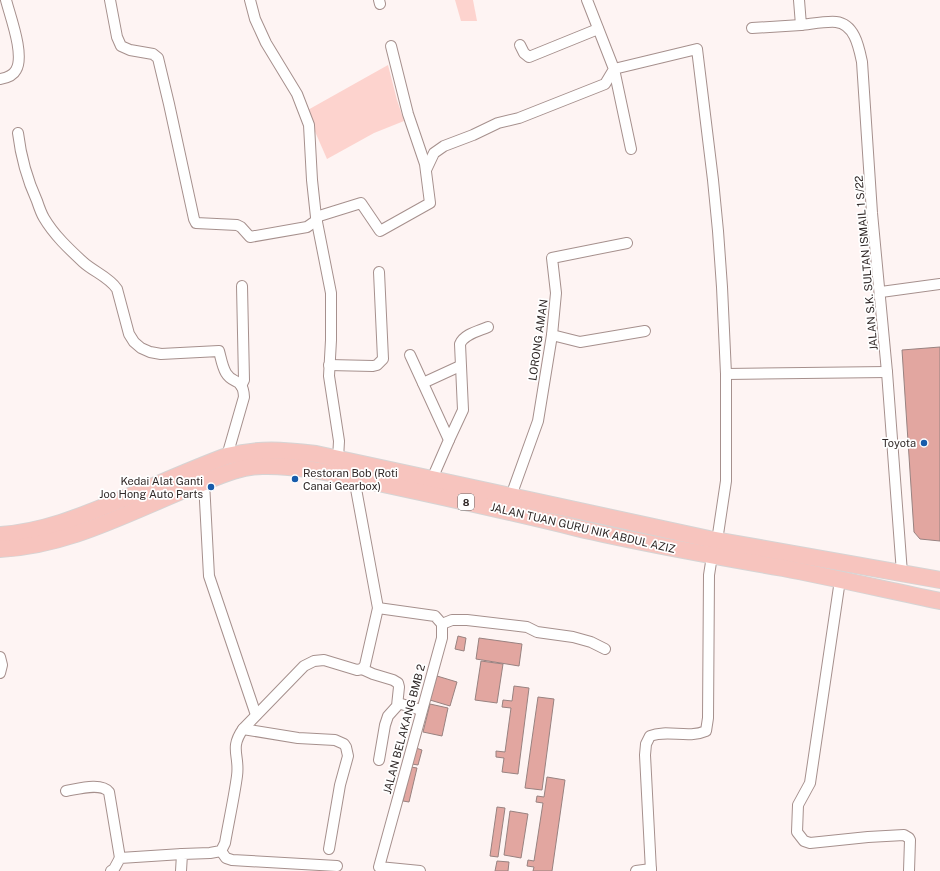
<svg xmlns="http://www.w3.org/2000/svg" width="940" height="871" viewBox="0 0 940 871" font-family="'Public Sans',sans-serif">
  <style>
    .green { fill: #fdd3ce }
    .building { fill: #e2a6a0; stroke: #988280 }
    .lines { fill: none; stroke-linecap: round; stroke-linejoin: round }
    .street-casing { stroke: #a6908d; stroke-width: 12 }
    .primary-casing { stroke: #d6d4d4; stroke-width: 18 }
    .street { stroke: #fff; stroke-width: 10 }
    .primary { stroke: #f7c4be; stroke-width: 16 }
    .poi-dot { fill: #175bab; stroke: #fff; stroke-width: 1.5 }
    .labels { text-anchor: middle; dominant-baseline: central; stroke-width: 3.5; stroke-linejoin: round; paint-order: stroke }
    .shield { fill: #fff; stroke: #6e6868; stroke-width: 1 }
    .shield-label { font-size: 10px; font-weight: bold; fill: #302827 }
    .street-label { font-size: 11px; fill: #302827; stroke: #fff }
    .poi-label { font-size: 11px; fill: #302827; stroke: #fff; text-anchor: end }
  </style>
  <rect width="100%" height="100%" fill="#fef4f3"/>
  <g class="green">
    <polygon points="455,0 473,0 477,21 461,21"/>
    <polygon points="388,65 397,100 404,121 374,133 327,159 306,111"/>
  </g>
  <g class="building">
    <polygon points="940,347 940,541 920,539 914,532 902,350"/>
    <polygon points="458,636 466,638 464,651 455,649"/>
    <polygon points="479,638 522,644 519,666 476,659"/>
    <polygon points="481,661 503,664 497,703 475,700"/>
    <polygon points="437,676 457,682 450,706 430,700"/>
    <polygon points="514,686 529,688 518,774 502,772 504,758 496,757 496,751 505,752 511,708 502,707 503,700 512,701"/>
    <polygon points="538,697 554,699 542,790 525,788"/>
    <polygon points="430,704 448,708 442,736 423,732"/>
    <polygon points="416,748 422,750 418,765 412,764"/>
    <polygon points="411,767 417,768 409,802 403,801"/>
    <polygon points="547,777 565,780 552,871 533,871 534,867 527,866 528,860 534,861 543,803 536,802 537,796 544,797"/>
    <polygon points="497,807 505,808 498,857 490,856"/>
    <polygon points="510,811 528,814 521,858 504,855"/>
    <polygon points="497,861 509,862 508,871 495,871"/>
  </g>
  <g class="lines">
    <g class="street-casing">
      <g id="street">
        <polyline points="110,0 117,37 121,46 130,50 153,54 158,58 169,104 194,219 196,223 237,225 241,227 250,237 307,227 317,220"/>
        <polyline points="250,0 255,19 266,43 297,94 309,125 312,180 316,217 331,293 331,340 329,376 339,441 338,459"/>
        <polyline points="379,0 380,4"/>
        <path d="M799,0L801,25C811,24 827,21 836,22C855,24 859,48 862,62L872,213L887,372L902,573"/>
        <polyline points="752,28 801,25"/>
        <polyline points="520,45 524,53 529,57 598,29"/>
        <path d="M0,79C6,78 13,76 16,70C25,55 10,16 6,0"/>
        <path d="M18,133C21,158 27,179 37,201C39,207 41,213 44,218C54,235 69,249 83,262C94,272 109,277 117,289L129,334L134,342L141,348L150,352L161,354L219,351C221,358 222,366 226,373C233,385 243,377 244,397L227,456"/>
        <polyline points="631,149 614,69 697,49 713,180 718,231 722,287 726,374 726,481 717,541"/>
        <polyline points="426,170 434,153 444,146 473,135 498,123 519,118 605,84 614,69 587,0"/>
        <polyline points="316,217 361,203 380,231 430,203 425,164 408,114 391,46"/>
        <polyline points="881,292 940,284"/>
        <polyline points="552,335 580,342 645,331"/>
        <polyline points="410,355 449,440 432,479"/>
        <polyline points="329,365 373,366 377,365 383,359 379,272"/>
        <polyline points="726,374 887,372"/>
        <polyline points="423,383 460,366"/>
        <polyline points="241,386 244,380 242,286"/>
        <path d="M449,440L463,410L460,344C464,334 479,331 488,327"/>
        <polyline points="204,482 209,576 256,715"/>
        <polyline points="511,496 538,421 552,335 556,293 552,258 627,243"/>
        <polyline points="840,580 810,783 798,805 797,832 804,841 810,843 868,837 904,835 909,838 910,840 909,871"/>
        <polyline points="378,608 435,616 442,624 442,638 379,867 420,871"/>
        <polyline points="442,624 452,620 467,620 527,627 537,632 573,637 591,642 605,649"/>
        <polyline points="0,657 2,665 0,673"/>
        <polyline points="362,669 373,674 393,680 398,683 399,687 397,706 388,716 385,725 379,760"/>
        <polyline points="398,703 421,710"/>
        <polyline points="243,729 298,738 335,740 344,744 346,747 348,756 340,785 329,849"/>
        <path d="M66,791C78,789 101,782 109,792L120,858"/>
        <polyline points="221,851 226,858 232,860 337,866"/>
        <polyline points="111,871 114,869 120,858 182,854"/>
        <path d="M181,871L182,854L210,853L221,851L225,843C229,820 234,798 237,776C240,755 229,749 243,729L304,666L314,661L324,660L357,670L362,669L365,665L378,608L354,478"/>
        <polyline points="636,871 651,869"/>
        <path d="M651,871L645,755L646,744L650,736C667,729 688,739 706,731L708,718L709,575L712,556"/>
      </g>
    </g>
    <g class="primary-casing">
      <g id="primary">
        <path d="M0,535C45,532 84,515 125,498C159,484 192,469 227,456C260,448 283,450 316,454L709,539L940,580"/>
        <path d="M0,549C67,546 127,513 189,488C213,479 237,466 263,466C303,465 343,476 383,484C448,498 513,512 577,528C645,544 714,556 783,568C835,578 887,590 940,601"/>
      </g>
    </g>
    <use href="#street" class="street"/>
    <use href="#primary" class="primary"/>
  </g>
  <g class="poi-dot">
    <circle cx="924" cy="443" r="4"/>
    <circle cx="295" cy="479" r="4"/>
    <circle cx="211" cy="487" r="4"/>
  </g>
  <g class="labels">
    <rect class="shield" x="458" y="494" width="16" height="16" rx="3"/>
    <g class="shield-label">
      <text x="466" y="502">8</text>
    </g>
    <g class="street-label">
      <text transform="translate(866 263) rotate(-95)">JALAN S.K. SULTAN ISMAIL 1 S/22</text>
      <text transform="translate(538 340) rotate(-82)">LORONG AMAN</text>
      <text transform="translate(583 528) rotate(13)">JALAN TUAN GURU NIK ABDUL AZIZ</text>
      <text transform="translate(404 729) rotate(-75)">JALAN BELAKANG BMB 2</text>
    </g>
    <g class="poi-label">
      <text x="916" y="443">Toyota</text>
      <text x="303" y="473" text-anchor="start">Restoran Bob (Roti<tspan x="303" dy="13">Canai Gearbox)</tspan></text>
      <text x="203" y="481">Kedai Alat Ganti<tspan x="203" dy="13">Joo Hong Auto Parts</tspan></text>
    </g>
  </g>
</svg>
